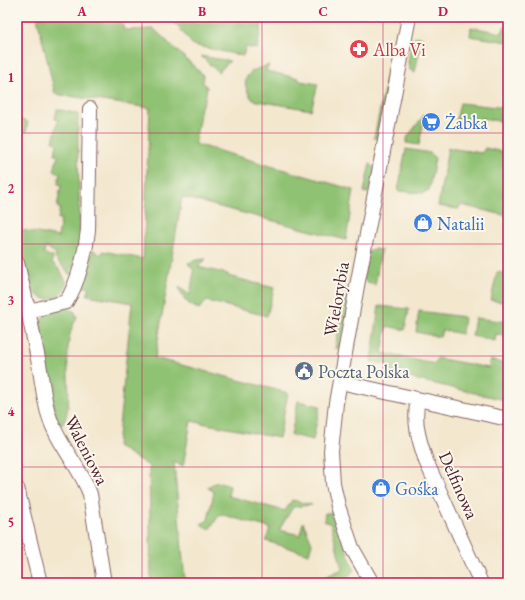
<svg xmlns="http://www.w3.org/2000/svg" width="525" height="600" viewBox="0 0 525 600" font-family="'EB Garamond',serif">
  <style>
    .green { fill: #90c273; stroke: #6d704f }
    .lines { fill: none; stroke-linecap: round; stroke-linejoin: round }
    .minor-casing { stroke: #856564; stroke-width: 16 }
    .minor { stroke: #fff; stroke-width: 14 }
    .grid { fill: none; stroke: #c2185b; stroke-width: 1; stroke-opacity: 0.55 }
    .labels { text-anchor: middle; dominant-baseline: central; stroke-width: 4; stroke-linejoin: round; paint-order: stroke }
    .health-label { font-size: 18px; fill: #be3a42; stroke: #fbf7ec; text-anchor: start }
    .shop-label { font-size: 18px; fill: #366cbe; stroke: #fbf7ec; text-anchor: start }
    .street-label { font-size: 18px; fill: #4a1f2b; stroke: #fbf7ec }
    .service-label { font-size: 18px; fill: #4e5e75; stroke: #fbf7ec; text-anchor: start }
    .neatline { fill: none; stroke: #c2185b; stroke-width: 1.5 }
    .grid-label { font-size: 13px; text-anchor: middle; font-weight: bold; fill: #c2185b }
  </style>
  <rect width="100%" height="100%" fill="#fbf7ec"/>
  <filter id="ink" filterUnits="userSpaceOnUse"><feTurbulence type="fractalNoise" baseFrequency=".025" numOctaves="2"/><feDisplacementMap in="SourceGraphic" scale="8" xChannelSelector="R" yChannelSelector="G"/><feConvolveMatrix kernelMatrix="1 2 1 2 8 2 1 2 1" color-interpolation-filters="sRGB"/></filter>
  <filter id="wash" filterUnits="userSpaceOnUse"><feTurbulence type="fractalNoise" baseFrequency=".012" numOctaves="4" result="noise"/><feDisplacementMap in="SourceGraphic" scale="16" xChannelSelector="R" yChannelSelector="G"/><feGaussianBlur stdDeviation="0.9" result="paint"/><feColorMatrix in="noise" values="0 0 0 0 0 0 0 0 0 0 0 0 0 0 0 0 0 1.4 0 .05"/><feComposite in="paint" operator="in"/></filter>
  <g filter="url(#wash)">
    <rect width="100%" height="100%" fill="#f3e7ce"/>
    <g class="green">
      <polygon points="37,17 121,17 124,30 154,29 203,75 203,83 207,87 205,100 201,107 195,144 354,190 346,240 182,197 155,358 288,393 279,438 191,421 183,466 174,462 185,582 188,583 151,583 149,466 117,446 132,303 87,295 90,287 81,287 93,250 101,255 103,251 143,259 150,108 55,94"/>
      <polygon points="161,17 188,17 197,24 205,17 263,17 257,49 246,47 243,56 193,45 175,23 169,18"/>
      <polygon points="471,27 502,33 504,27 508,27 508,42 470,36"/>
      <polygon points="395,37 399,38 393,82 389,85 384,84"/>
      <polygon points="416,37 422,37 415,73 409,69 408,62 411,41"/>
      <polygon points="201,56 230,61 218,72"/>
      <path d="M269,65L266,71L298,78L300,81L318,84L311,110L253,100C247,92 241,81 250,73C254,69 263,67 269,65Z"/>
      <polygon points="384,90 389,92 379,139 374,138"/>
      <polygon points="460,103 506,108 504,122 481,118 480,124 456,120"/>
      <path d="M57,109L78,114V153L80,235L78,252L70,275L55,258L56,254L48,248H45L44,254L53,257L52,263C59,266 63,276 67,283C61,300 43,306 32,289L17,244V229L58,237L61,219H58L60,208L57,207L61,185L58,184L60,173L54,171L58,155L55,154L57,143L53,142L58,120L55,119Z"/>
      <polygon points="425,114 419,145 406,143 408,136"/>
      <polygon points="17,119 28,122 26,132 17,131"/>
      <polygon points="448,148 482,153 485,148 508,153 508,216 461,205 458,209 438,206"/>
      <polygon points="406,149 430,153 435,158 429,190 423,193 398,191"/>
      <polygon points="370,163 375,170 368,193 364,192"/>
      <polygon points="374,249 381,250 375,285 367,283 363,278 368,252"/>
      <path d="M206,259L198,267L228,274V276L274,288L267,316L207,301L199,309C188,305 182,299 179,287L190,295L194,271L188,263L196,260Z"/>
      <polygon points="497,272 508,274 508,303 491,300"/>
      <polygon points="345,295 348,296 351,299 340,349 335,348"/>
      <polygon points="379,306 409,309 405,330 387,326 382,353 435,364 437,358 489,368 490,360 508,364 508,409 505,400 392,374 387,364 371,362"/>
      <path d="M67,308L75,312L77,318C61,342 71,379 68,406C67,412 66,419 63,424L61,425L57,421L38,332C40,312 51,312 67,308Z"/>
      <polygon points="419,311 464,317 462,334 442,330 440,337 416,332"/>
      <polygon points="475,318 508,322 508,336 496,334 495,341 472,336"/>
      <polygon points="298,401 320,406 313,440 291,435"/>
      <polygon points="217,482 230,486 228,496 285,511 292,500 312,505 293,507 279,530 300,535 303,522 312,543 309,554 266,541 270,528 220,514 209,530 201,524 208,520 214,492 207,487"/>
      <polygon points="325,513 333,513 354,570 342,583 319,583 325,577 342,569 331,524 324,521"/>
    </g>
  </g>
  <g filter="url(#ink)">
    <g class="lines">
      <g class="minor-casing">
        <g id="minor">
          <path d="M17,263C25,295 32,327 38,359C42,377 43,398 49,416C58,445 80,466 90,494L104,583"/>
          <path d="M29,311L66,302C78,284 86,251 88,230L90,109"/>
          <polyline points="340,382 508,419"/>
          <path d="M418,400C413,421 419,440 426,461L481,583"/>
          <polyline points="17,488 40,583"/>
          <polyline points="372,583 352,548 338,506 333,483 331,451 336,403 357,286 409,17"/>
        </g>
      </g>
      <use href="#minor" class="minor"/>
    </g>
  </g>
  <path class="grid" d="M142,17V583M262,17V583M383,17V583M17,133H508M17,244H508M17,356H508M17,467H508"/>
  <defs>
    <g id="pharmacy-disc" transform="scale(1)"><circle r="9.5" fill="#e0444e" stroke="#fbf7ec"/><path d="M-2-6h4v4h4v4h-4v4h-4v-4h-4v-4h4Z" fill="#fff"/></g>
    <g id="supermarket-disc" transform="scale(1)"><circle r="9.5" fill="#3f7fe0" stroke="#fbf7ec"/><path d="M-6-5.5h2.5l.6 2H6L4.5 2H-2.5L-4.4-4H-6ZM-1.5 3.2a1.3 1.3 0 1 0 .1 0ZM3 3.2a1.3 1.3 0 1 0 .1 0Z" fill="#fff"/></g>
    <g id="shop-disc" transform="scale(1)"><circle r="9.5" fill="#3f7fe0" stroke="#fbf7ec"/><path d="M-5-2.5h2.3a2.7 3.5 0 0 1 5.4 0H5L5.5 6h-11ZM-1.5-2.5h3a1.5 2.3 0 0 0-3 0Z" fill="#fff"/></g>
    <g id="civic-disc" transform="scale(1)"><circle r="9.5" fill="#5c6f8a" stroke="#fbf7ec"/><path d="M-.6-6.5H3V-4.5H.6V-3L4-1V1h2V6H-6V1h2V-1L-.6-3ZM-1.2 2.5V6h2.4V2.5Z" fill="#fff"/></g>
  </defs>
  <g fill-rule="evenodd">
    <use href="#pharmacy-disc" x="359" y="49"/>
    <use href="#supermarket-disc" x="431" y="122"/>
    <use href="#shop-disc" x="423" y="223"/>
    <use href="#civic-disc" x="304" y="371"/>
    <use href="#shop-disc" x="381" y="488"/>
  </g>
  <g class="labels">
    <g class="health-label">
      <text x="373" y="49">Alba Vi</text>
    </g>
    <g class="shop-label">
      <text x="445" y="122">Żabka</text>
      <text x="437" y="223">Natalii</text>
      <text x="395" y="488">Gośka</text>
    </g>
    <g class="street-label">
      <text transform="translate(336 299) rotate(-80)">Wielorybia</text>
      <text transform="translate(87 450) rotate(63)">Waleniowa</text>
      <text transform="translate(459 485) rotate(66)">Delfinowa</text>
    </g>
    <g class="service-label">
      <text x="318" y="371">Poczta Polska</text>
    </g>
  </g>
  <rect width="525" height="600" fill="none" stroke="#fbf7ec" stroke-width="44"/>
  <rect x="22" y="22" width="481" height="556" class="neatline"/>
  <g class="grid-label">
    <text x="82" y="16">A</text>
    <text x="202" y="16">B</text>
    <text x="323" y="16">C</text>
    <text x="443" y="16">D</text>
    <text x="11" y="82">1</text>
    <text x="11" y="193">2</text>
    <text x="11" y="305">3</text>
    <text x="11" y="416">4</text>
    <text x="11" y="527">5</text>
  </g>
</svg>
